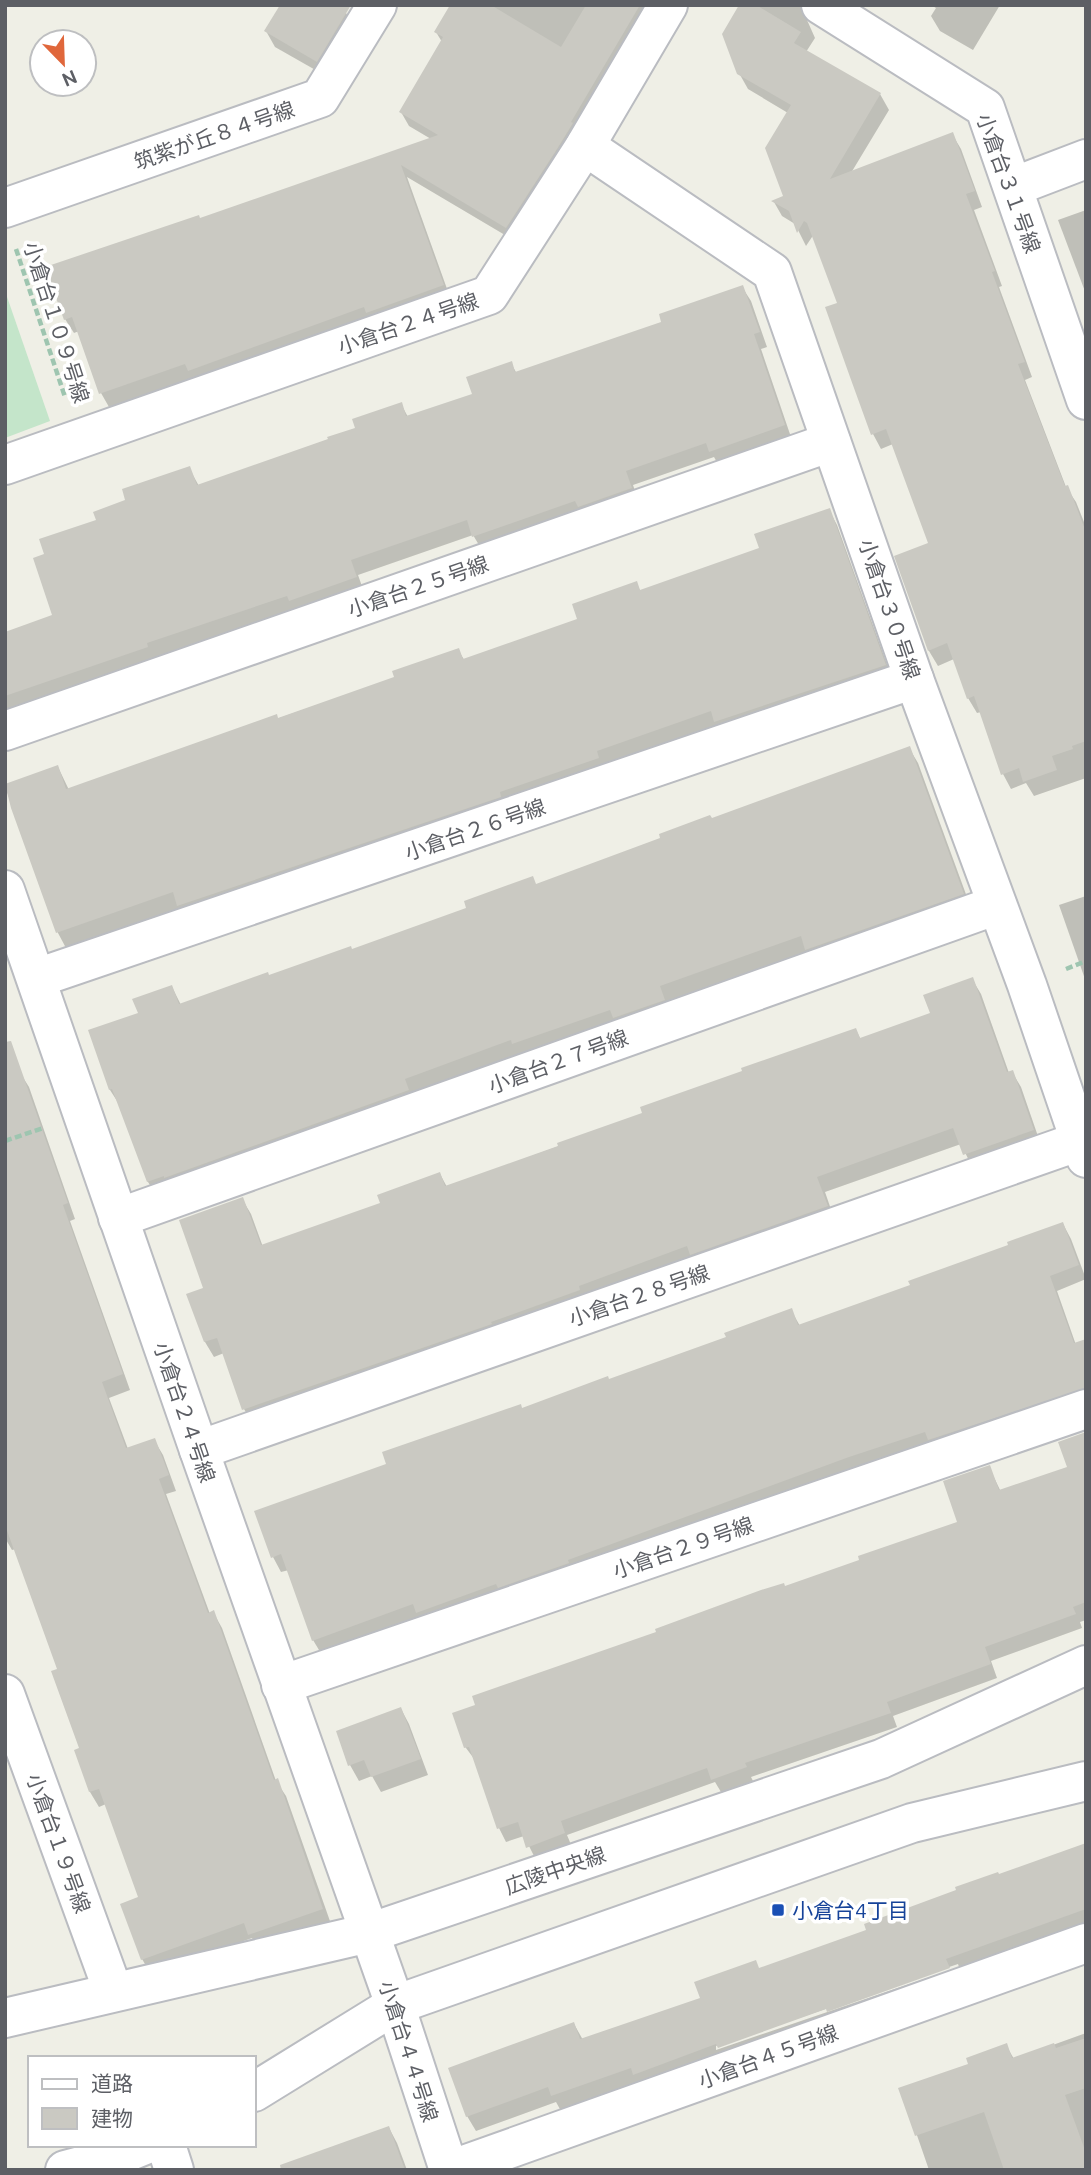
<svg xmlns="http://www.w3.org/2000/svg" width="1091" height="2175" viewBox="0 0 1091 2175" font-family="Ubuntu,'Noto Sans JP',sans-serif">
  <style>
    .green { fill: #c4e5ca }
    .shadow { fill: #0003; fill-rule: evenodd }
    .building { fill: #cac9c2 }
    .lines { fill: none; stroke-linecap: round; stroke-linejoin: round }
    .minor-casing { stroke: #babcc1; stroke-width: 42 }
    .path { stroke: #9ec5b0; stroke-width: 4.5; stroke-dasharray: 7 3.5; stroke-linecap: butt }
    .minor { stroke: #fff; stroke-width: 38 }
    .transit-dot { fill: #1a4fb4; stroke: #fff; stroke-width: 2.5 }
    .labels { text-anchor: middle; dominant-baseline: central; stroke-width: 7; stroke-linejoin: round; paint-order: stroke }
    .street-label { font-size: 21px; fill: #5d5f65; stroke: #fff }
    .transit-label { font-size: 21px; fill: #164399; stroke: #fff; text-anchor: start }
  </style>
  <rect width="100%" height="100%" fill="#efefe6"/>
  <polygon class="green" points="5,291 50,421 5,438"/>
  <g class="shadow">
    <polygon points="452,5 657,5 515,241 407,177 451,300 198,384 194,378 109,407 101,393 79,331 74,333 65,319 200,220 431,139 409,126 401,112 442,42 436,32"/>
    <polygon points="758,5 814,5 810,9 807,20 815,38 806,52 880,94 889,110 851,173 952,134 961,149 982,207 974,210 1002,286 999,287 1032,377 1025,380 1066,487 1076,502 1086,527 1086,778 1034,796 1026,783 1011,789 1003,774 981,712 977,713 968,698 954,659 938,666 929,651 896,557 930,545 893,444 881,449 873,434 839,304 814,234 806,246 795,224 782,216 774,202 785,197 788,113 748,89 739,73"/>
    <polygon points="931,5 1000,5 973,50 940,31 931,16 936,8"/>
    <polygon points="346,13 354,28 326,76 275,47 266,31"/>
    <polygon points="1086,210 1086,294 1058,220"/>
    <polygon points="742,287 751,301 767,347 761,349 792,440 719,466 714,457 633,485 639,503 482,550 473,535 358,575 364,592 295,610 154,658 155,662 5,713 5,633 54,616 46,555 128,502 189,468 199,486 358,429 401,404 408,417 474,395 511,363 517,374 664,323"/>
    <polygon points="829,510 837,525 893,681 188,920 180,908 66,948 58,933 5,786 58,767 69,790 396,678 458,650 465,661 580,620 636,583 641,592 761,550"/>
    <polygon points="909,748 918,763 971,908 816,964 808,951 667,1001 672,1015 522,1058 520,1054 412,1094 157,1196 148,1182 119,1104 110,1090 90,1032 140,1014 172,987 181,1005 352,951 537,886"/>
    <polygon points="1086,896 1086,982 1059,905"/>
    <polygon points="972,979 981,994 1009,1073 1012,1072 1021,1087 1041,1145 973,1169 961,1144 825,1192 835,1221 253,1424 244,1409 224,1353 214,1357 205,1342 189,1295 205,1289 242,1199 251,1214 263,1247 382,1204 440,1174 447,1187 644,1115 856,1030 861,1040 932,1014"/>
    <polygon points="5,1049 29,1087 75,1219 70,1221 130,1390 109,1398 128,1449 154,1440 163,1455 176,1491 166,1494 210,1614 213,1612 222,1628 276,1781 286,1796 331,1924 258,1949 252,1938 151,1974 142,1959 140,1898 106,1804 99,1807 90,1792 76,1751 81,1749 59,1670 16,1549 12,1550 5,1538"/>
    <polygon points="1063,1224 1071,1239 1086,1279 1057,1291 1076,1345 1086,1341 1086,1404 322,1655 313,1640 289,1570 281,1572 273,1557 388,1465 522,1410 728,1339 791,1310 800,1326 912,1286"/>
    <polygon points="1086,1434 1086,1620 1080,1622 1082,1628 991,1661 997,1678 893,1716 897,1727 751,1777 753,1781 721,1792 715,1782 567,1835 572,1847 536,1860 524,1836 506,1842 499,1828 475,1760 466,1748 454,1714 960,1523 989,1467 1001,1492 1069,1468"/>
    <polygon points="401,1709 409,1724 428,1775 381,1792 372,1776 359,1781 350,1765 338,1732"/>
    <path d="M1086,1846V1939L561,2111L556,2102L476,2131L467,2116L574,2024L583,2040L702,1999L759,1970L868,1931L998,1876ZM958,1964L959,1967L716,2050V2046Z"/>
    <polygon points="1086,2033 1086,2170 929,2170 901,2089 970,2065 1006,2045 1014,2059"/>
    <polygon points="389,2128 397,2143 407,2170 275,2170"/>
  </g>
  <g class="building">
    <polygon points="280,5 351,5 317,62 264,31"/>
    <polygon points="450,5 491,5 561,47 586,5 640,5 571,122 573,123 557,149 506,228 401,165 444,285 366,313 364,307 188,371 185,364 99,394 72,317 64,320 45,267 199,215 200,218 438,135 399,112 443,37 434,32"/>
    <polygon points="739,5 756,5 801,32 794,43 881,93 830,179 953,132 975,191 966,194 995,271 992,272 1025,362 1018,364 1065,486 1068,485 1086,532 1086,741 1072,746 1073,749 1052,756 1057,770 1023,782 1019,768 1001,775 974,696 967,699 947,643 928,651 894,556 928,543 886,429 871,435 850,377 825,307 837,303 807,223 804,221 797,233 789,211 771,201 783,196 765,148 791,105 737,74 722,34"/>
    <polygon points="743,285 760,332 754,334 785,425 709,452 706,443 626,471 632,488 578,507 575,501 472,537 467,520 351,560 357,577 289,601 287,596 147,643 148,647 5,696 5,632 52,615 33,558 44,554 39,539 96,520 93,512 125,500 122,489 190,466 197,485 328,439 327,437 355,428 352,419 402,402 406,416 472,394 466,377 512,361 515,372 661,322 659,314"/>
    <polygon points="830,508 886,665 714,722 711,711 597,751 599,758 500,792 501,797 177,906 173,892 56,933 11,808 5,784 58,765 66,789 277,714 278,718 394,677 392,671 459,648 463,659 577,619 572,604 637,581 640,590 759,548 754,534"/>
    <polygon points="910,746 964,894 805,950 801,936 660,986 665,1000 613,1018 610,1010 512,1044 511,1040 405,1079 409,1090 164,1178 164,1176 147,1182 112,1089 109,1090 88,1030 138,1013 132,999 172,985 179,1004 268,972 269,975 351,946 352,949 466,908 464,901 533,876 536,884 660,838 659,834 710,815 712,818"/>
    <polygon points="973,977 1007,1072 1013,1070 1034,1130 963,1155 953,1128 817,1177 828,1206 690,1255 687,1246 579,1286 580,1290 491,1322 492,1324 242,1410 217,1338 204,1342 186,1294 203,1288 179,1220 243,1197 261,1245 380,1203 377,1195 440,1172 445,1186 558,1146 557,1143 642,1113 640,1107 742,1071 741,1068 856,1028 860,1038 930,1013 923,995"/>
    <polygon points="11,1041 68,1203 63,1205 123,1374 102,1382 126,1448 155,1438 169,1475 159,1479 208,1613 214,1610 274,1780 278,1778 323,1909 248,1935 244,1923 141,1960 120,1904 138,1897 99,1789 89,1792 74,1750 79,1748 51,1671 57,1669 5,1525 5,1042"/>
    <polygon points="1063,1222 1079,1265 1050,1276 1074,1343 1086,1339 1086,1388 928,1440 925,1432 849,1457 568,1560 569,1563 498,1588 496,1584 416,1613 413,1604 312,1641 281,1554 271,1558 254,1511 386,1464 382,1452 521,1404 522,1408 608,1376 609,1379 726,1337 724,1333 792,1308 798,1325 910,1285 908,1281 1008,1245 1007,1242"/>
    <polygon points="1086,1432 1086,1602 1073,1607 1076,1614 985,1647 991,1664 887,1702 891,1713 745,1763 747,1767 711,1780 707,1768 561,1821 565,1833 526,1848 518,1822 497,1829 469,1747 464,1748 452,1713 475,1705 472,1696 656,1632 655,1629 761,1590 784,1583 785,1586 859,1560 858,1556 957,1522 943,1481 990,1465 999,1490 1067,1467 1058,1442"/>
    <polygon points="401,1707 421,1759 371,1777 364,1760 348,1766 336,1731"/>
    <polygon points="1086,1843 1086,1909 946,1959 950,1968 827,2012 826,2009 718,2048 716,2044 633,2075 631,2068 551,2096 548,2087 466,2117 448,2068 574,2022 580,2039 700,1998 694,1982 756,1960 759,1968 866,1930 864,1924 956,1890 955,1887 998,1872 999,1874"/>
    <polygon points="1086,2038 1086,2088 1065,2095 1086,2153 1086,2170 1004,2170 984,2112 915,2136 898,2088 968,2064 966,2058 1007,2043 1012,2058 1054,2043 1056,2048"/>
    <polygon points="389,2126 405,2170 281,2170 280,2165"/>
  </g>
  <g class="lines">
    <g class="minor-casing">
      <g id="minor">
        <polyline points="821,5 985,108 1086,400"/>
        <polyline points="585,146 772,272 914,679 1027,985 1086,1158"/>
        <polyline points="1013,187 1086,159"/>
        <polyline points="5,208 320,98 377,5"/>
        <polyline points="5,465 489,295 585,146 668,5"/>
        <polyline points="5,731 831,442"/>
        <polyline points="5,890 199,1450 395,2005 449,2170"/>
        <polyline points="37,978 914,679"/>
        <polyline points="118,1218 997,905"/>
        <polyline points="199,1450 1080,1141"/>
        <polyline points="281,1685 1086,1409"/>
        <polyline points="5,1694 113,1991"/>
        <polyline points="5,2018 369,1933 881,1759 1086,1665"/>
        <polyline points="254,2092 395,2005 912,1823 1086,1781"/>
        <polyline points="166,2145 174,2170"/>
        <polyline points="65,2170 118,2156 145,2145"/>
        <polyline points="450,2170 1086,1943"/>
      </g>
    </g>
    <g class="path">
      <polyline points="16,249 65,397"/>
      <polyline points="1066,969 1086,961"/>
      <polyline points="5,1141 43,1128"/>
    </g>
    <use href="#minor" class="minor"/>
  </g>
  <rect class="transit-dot" x="771" y="1903" width="14" height="14" rx="3.5"/>
  <g class="labels">
    <g class="street-label">
      <text transform="translate(214 135) rotate(-19)">筑紫が丘８４号線</text>
      <text transform="translate(1009 183) rotate(70)">小倉台３１号線</text>
      <text transform="translate(57 322) rotate(72)">小倉台１０９号線</text>
      <text transform="translate(408 323) rotate(-19)">小倉台２４号線</text>
      <text transform="translate(418 586) rotate(-19)">小倉台２５号線</text>
      <text transform="translate(890 609) rotate(71)">小倉台３０号線</text>
      <text transform="translate(475 829) rotate(-19)">小倉台２６号線</text>
      <text transform="translate(558 1061) rotate(-20)">小倉台２７号線</text>
      <text transform="translate(639 1295) rotate(-19)">小倉台２８号線</text>
      <text transform="translate(185 1412) rotate(71)">小倉台２４号線</text>
      <text transform="translate(683 1547) rotate(-19)">小倉台２９号線</text>
      <text transform="translate(59 1843) rotate(70)">小倉台１９号線</text>
      <text transform="translate(555 1870) rotate(-19)">広陵中央線</text>
      <text transform="translate(409 2051) rotate(72)">小倉台４４号線</text>
      <text transform="translate(768 2056) rotate(-20)">小倉台４５号線</text>
    </g>
    <g class="transit-label">
      <text x="792" y="1910">小倉台4丁目</text>
    </g>
  </g>
  <rect width="1091" height="2175" fill="none" stroke="#5d5f65" stroke-width="14"/>
  <rect x="28" y="2056" width="228" height="91" fill="#ffffff" stroke="#bebfc1" stroke-width="2"/>
  <rect x="42" y="2079" width="35" height="10" fill="#ffffff" stroke="#bebfc1" stroke-width="2"/>
  <text x="91" y="2091" font-size="21" fill="#5d5f65">道路</text>
  <rect x="42" y="2108" width="35" height="21" fill="#cac9c2" stroke="#bebfc1" stroke-width="2"/>
  <text x="91" y="2126" font-size="21" fill="#5d5f65">建物</text>
  <g transform="translate(63 63) rotate(157)"><circle r="33" fill="#ffffff" stroke="#bebfc1" stroke-width="2"/>
  <path d="M0-5L12 26L0 18L-12 26Z" fill="#e0673b"/>
  <text y="-10" font-size="19" font-weight="bold" text-anchor="middle" fill="#5d5f65">N</text>
  </g>
</svg>
